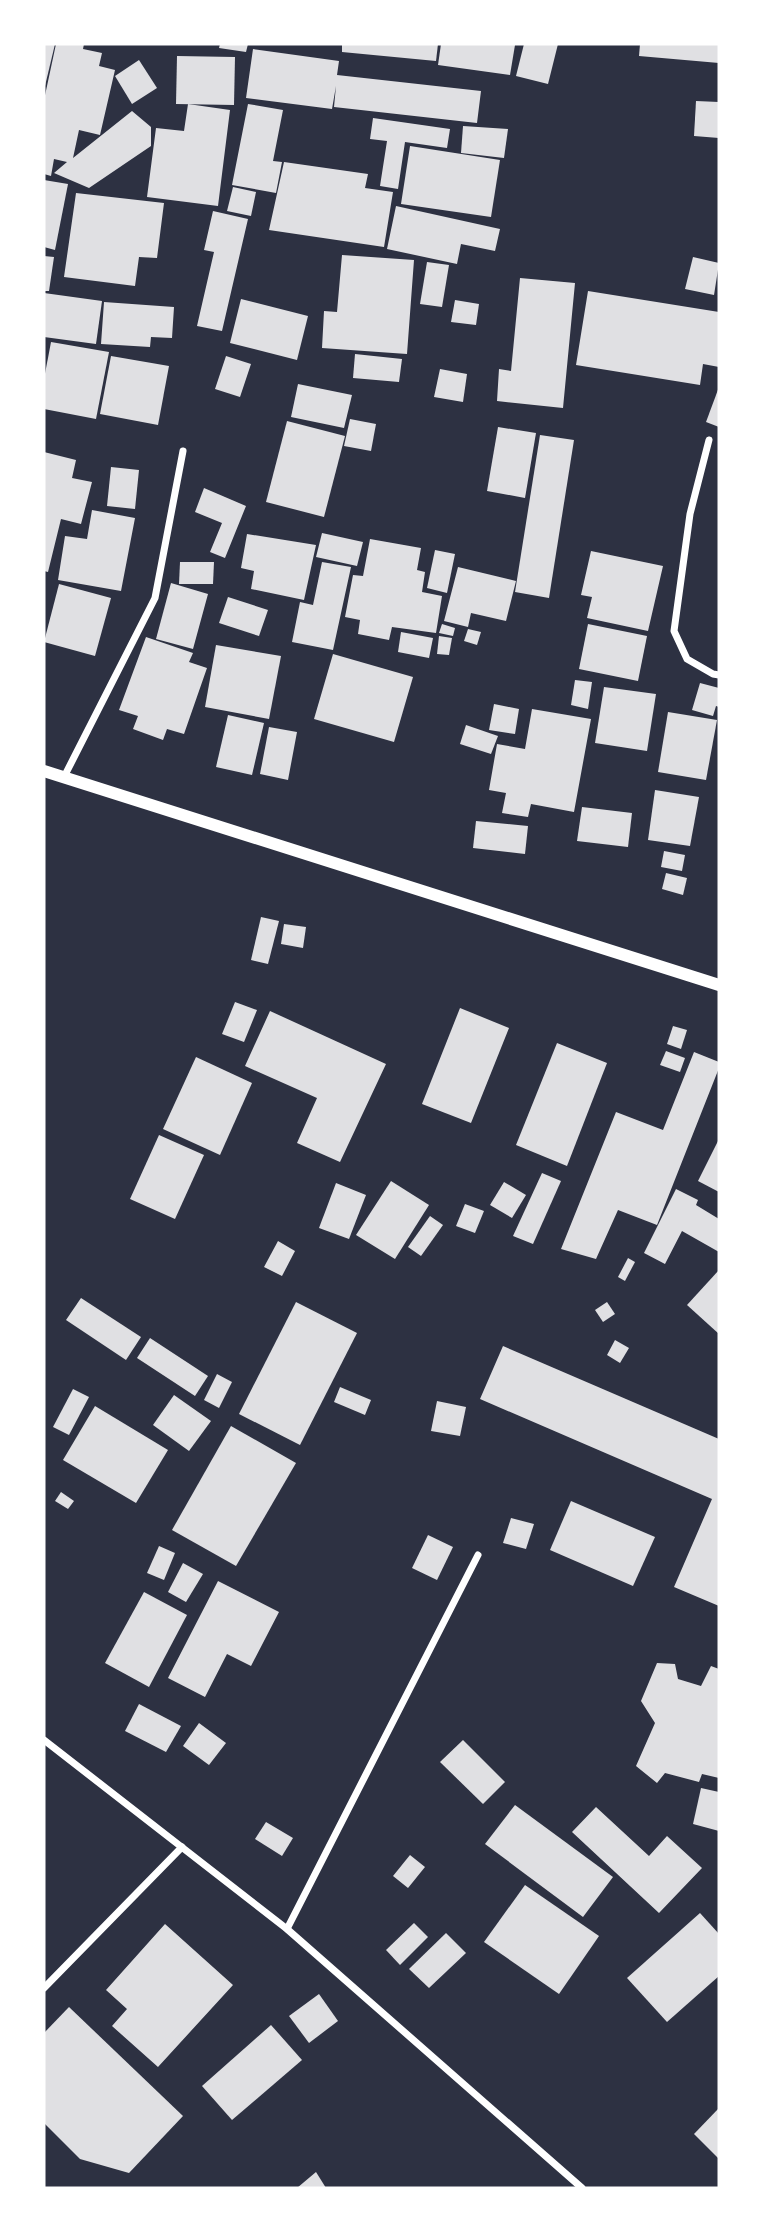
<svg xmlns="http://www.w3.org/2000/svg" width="763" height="2232" viewBox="0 0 763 2232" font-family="Ubuntu,sans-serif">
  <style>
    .building { fill: #e0e0e3 }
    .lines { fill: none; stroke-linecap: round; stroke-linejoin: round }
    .minor { stroke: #fff; stroke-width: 7 }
    .tertiary { stroke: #fff; stroke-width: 12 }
  </style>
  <rect width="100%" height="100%" fill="#2d3142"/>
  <g class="building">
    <polygon points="44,44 55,44 45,86 44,85"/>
    <polygon points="56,44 84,44 83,49 102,53 99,66 115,70 100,135 79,130 73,158 132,111 151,127 151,146 89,188 54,173 67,162 54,159 51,176 44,174 44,100"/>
    <polygon points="220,44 248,44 246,52 219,48"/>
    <polygon points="342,44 438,44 436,61 342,52"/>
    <polygon points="441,44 515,45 510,75 438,65"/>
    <polygon points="524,44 558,44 548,84 516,76"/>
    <polygon points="640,44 719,44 719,63 639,56"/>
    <polygon points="253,49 339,61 337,75 481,91 477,123 334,107 336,86 332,109 246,98"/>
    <polygon points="177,56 235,57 234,105 176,104"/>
    <polygon points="139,60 157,88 132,104 115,76"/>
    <polygon points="696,101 719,102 719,138 694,136"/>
    <polygon points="188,104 230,110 218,206 147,197 156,128 184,131"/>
    <polygon points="248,104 283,110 273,161 282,162 276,193 232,185"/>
    <polygon points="373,118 450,129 447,148 405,142 398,189 380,186 387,141 370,139"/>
    <polygon points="463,126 508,129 504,158 461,153"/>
    <polygon points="410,146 500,160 491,217 401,204"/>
    <polygon points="284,162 368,174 365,188 393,192 384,247 269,230"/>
    <polygon points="44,180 68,184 55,250 44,247"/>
    <polygon points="233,187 256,192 251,216 227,211"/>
    <polygon points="76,193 164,203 157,258 139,257 135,286 64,277"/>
    <polygon points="396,206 500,229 495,251 461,244 457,264 387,249"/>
    <polygon points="213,211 248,219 222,331 197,326 214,252 204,250"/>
    <polygon points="342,255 414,260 407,354 322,348 324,311 337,312"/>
    <polygon points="44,256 54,257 49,291 44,291"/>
    <polygon points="693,257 719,263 714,295 685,289"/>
    <polygon points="427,262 449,265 442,307 420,304"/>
    <polygon points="520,278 575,283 563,408 497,401 499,369 511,371"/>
    <polygon points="588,291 719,312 719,367 703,364 700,385 576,365"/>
    <polygon points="44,293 102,301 96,344 44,337"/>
    <polygon points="241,299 308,316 297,360 230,343"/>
    <polygon points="455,300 479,304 476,325 451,322"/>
    <polygon points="104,302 174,307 172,338 151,337 150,347 101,344"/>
    <polygon points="51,342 109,352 96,419 44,409 44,379"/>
    <polygon points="355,354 402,359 399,382 353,378"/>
    <polygon points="111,356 169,366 158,425 100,414"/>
    <polygon points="226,356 251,364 240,397 215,389"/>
    <polygon points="440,369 467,374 463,402 434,397"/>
    <polygon points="298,384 352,395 344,428 291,417"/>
    <polygon points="719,387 719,427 706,422"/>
    <polygon points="350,419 376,424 371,451 344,446"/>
    <polygon points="287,421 345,436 324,517 266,502"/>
    <polygon points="498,427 536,433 525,498 487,491"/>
    <polygon points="540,435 574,440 549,598 515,592"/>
    <polygon points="44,452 76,460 72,478 92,482 81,524 61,519 48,572 44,571"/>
    <polygon points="111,467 139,470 135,509 107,506"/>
    <polygon points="204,488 246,506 225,558 210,552 222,523 195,512"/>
    <polygon points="92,510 135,518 121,591 58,580 65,536 87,539"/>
    <polygon points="322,533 363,542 357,566 316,557"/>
    <polygon points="247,534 316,545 304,600 251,589 254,571 241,568"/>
    <polygon points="370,539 421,548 417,570 425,572 422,592 442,596 436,633 392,627 389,640 358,634 360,620 345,617 353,575 363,576"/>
    <polygon points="435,550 455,554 447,593 427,588"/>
    <polygon points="591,551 663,566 648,631 587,618 592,597 581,595"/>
    <polygon points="180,562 214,562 213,584 179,584"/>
    <polygon points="322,562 351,567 333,650 292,642 300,602 313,605"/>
    <polygon points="458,567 516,581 506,621 471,613 468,627 444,621"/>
    <polygon points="171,583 208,594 193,649 156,639"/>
    <polygon points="59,584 111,598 95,656 44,642"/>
    <polygon points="228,597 268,610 259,636 219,623"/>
    <polygon points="442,624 455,628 453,636 439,633"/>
    <polygon points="588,624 647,636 638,681 579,669"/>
    <polygon points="468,629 481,632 477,645 464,641"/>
    <polygon points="401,632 433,638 429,658 398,652"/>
    <polygon points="439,636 452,638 449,655 437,654"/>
    <polygon points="146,637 193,653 189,662 207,668 184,734 167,729 163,740 133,729 138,716 119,710"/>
    <polygon points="216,645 281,656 269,719 205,707"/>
    <polygon points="333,654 413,677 394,742 314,719"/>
    <polygon points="575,680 592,682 588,709 571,705"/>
    <polygon points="700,683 719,688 719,707 716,706 713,716 692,710"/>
    <polygon points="604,687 656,694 647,751 595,743"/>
    <polygon points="494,704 519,709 515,734 489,730"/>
    <polygon points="532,709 591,719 574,812 531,804 528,817 502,813 506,793 489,790 497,744 525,749"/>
    <polygon points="668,712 717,720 706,780 658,772"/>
    <polygon points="228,715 264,723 252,775 216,767"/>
    <polygon points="466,725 498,736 491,754 460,744"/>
    <polygon points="269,727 297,732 288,780 260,774"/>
    <polygon points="655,790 699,797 690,846 648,840"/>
    <polygon points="582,807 632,813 628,847 577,841"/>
    <polygon points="476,821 528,826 525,854 473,848"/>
    <polygon points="664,851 685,855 682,871 661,867"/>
    <polygon points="666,873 687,878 683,895 662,889"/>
    <polygon points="261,917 279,921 268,964 251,960"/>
    <polygon points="284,924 306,927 303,948 281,944"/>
    <polygon points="235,1002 257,1010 244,1042 222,1034"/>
    <polygon points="460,1008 509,1028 471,1123 422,1104"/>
    <polygon points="270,1011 386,1064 340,1162 297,1143 317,1098 245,1066"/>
    <polygon points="673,1026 687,1030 681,1049 667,1044"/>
    <polygon points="557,1043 607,1063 567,1166 516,1145"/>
    <polygon points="666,1051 685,1058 680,1072 660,1065"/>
    <polygon points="694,1052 719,1062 719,1068 657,1225 618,1210 596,1259 561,1249 616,1112 663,1130"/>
    <polygon points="196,1057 252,1083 220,1155 163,1129"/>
    <polygon points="159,1135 204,1155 175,1219 130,1199"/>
    <polygon points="719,1139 719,1192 698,1181"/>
    <polygon points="542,1173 561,1181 533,1244 513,1236"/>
    <polygon points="391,1181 429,1205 395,1259 356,1235"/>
    <polygon points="504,1182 526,1195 512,1218 490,1205"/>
    <polygon points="336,1183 366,1195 349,1239 319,1228"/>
    <polygon points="676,1189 698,1200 696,1205 719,1219 719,1252 682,1231 665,1264 644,1253"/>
    <polygon points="465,1204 484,1211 475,1233 456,1226"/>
    <polygon points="430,1216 443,1225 421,1256 408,1247"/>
    <polygon points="278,1241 295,1251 282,1276 264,1267"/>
    <polygon points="628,1258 635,1262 625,1281 618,1277"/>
    <polygon points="719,1270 719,1334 687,1305"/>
    <polygon points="81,1298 141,1337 126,1360 66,1320"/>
    <polygon points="296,1302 357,1333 300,1445 239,1414"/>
    <polygon points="607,1302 615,1314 603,1322 595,1310"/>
    <polygon points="150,1338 208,1376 195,1396 137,1358"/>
    <polygon points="615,1340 629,1348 620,1363 607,1355"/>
    <polygon points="503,1346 719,1439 719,1606 674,1587 712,1499 480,1399"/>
    <polygon points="217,1374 232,1382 219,1408 204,1400"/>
    <polygon points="340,1387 371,1400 365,1415 334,1402"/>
    <polygon points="73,1389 89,1397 69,1435 53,1427"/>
    <polygon points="174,1395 211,1421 189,1451 153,1425"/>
    <polygon points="437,1401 466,1407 460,1436 431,1431"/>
    <polygon points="95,1406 168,1450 136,1503 63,1460"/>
    <polygon points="231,1426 296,1463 236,1566 172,1530"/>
    <polygon points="61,1492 74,1501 68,1509 55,1501"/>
    <polygon points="571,1501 655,1537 633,1586 550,1550"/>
    <polygon points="511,1518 534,1524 526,1549 503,1543"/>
    <polygon points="428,1535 453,1547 437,1580 412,1568"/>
    <polygon points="159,1546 175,1553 164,1580 147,1573"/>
    <polygon points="183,1563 203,1574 186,1602 168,1592"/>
    <polygon points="218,1581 279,1612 251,1666 227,1654 205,1697 168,1678"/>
    <polygon points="144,1592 187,1615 149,1687 105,1663"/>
    <polygon points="657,1663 675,1664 678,1679 701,1686 711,1666 719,1669 719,1778 702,1774 699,1782 665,1773 657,1783 636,1766 655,1723 641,1701"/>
    <polygon points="139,1704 181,1726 166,1752 125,1731"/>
    <polygon points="199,1723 226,1743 209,1765 183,1746"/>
    <polygon points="463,1740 505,1782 483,1804 440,1762"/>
    <polygon points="701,1788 719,1792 719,1831 693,1824"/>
    <polygon points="515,1805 613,1877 583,1917 485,1844"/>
    <polygon points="596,1807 649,1856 667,1836 702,1868 659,1913 572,1832"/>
    <polygon points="266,1822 293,1838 282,1856 255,1839"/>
    <polygon points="410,1855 425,1867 408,1888 393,1876"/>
    <polygon points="525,1885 599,1936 559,1994 484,1942"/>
    <polygon points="700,1913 719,1934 719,1976 667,2022 627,1978"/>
    <polygon points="414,1923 428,1937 400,1965 386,1950"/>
    <polygon points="165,1924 233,1985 158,2067 112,2026 127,2009 106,1990"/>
    <polygon points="446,1933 466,1953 429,1988 409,1969"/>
    <polygon points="319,1994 338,2021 309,2043 289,2016"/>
    <polygon points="69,2007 183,2116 129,2173 80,2159 44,2123 44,2033"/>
    <polygon points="271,2025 302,2060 232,2120 202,2086"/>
    <polygon points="719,2108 719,2159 694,2134"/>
    <polygon points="316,2172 326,2188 297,2188"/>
  </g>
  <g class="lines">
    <g class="minor">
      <polyline points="709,440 690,514 674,631 687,659 713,674 719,675"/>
      <polyline points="64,777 155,598 183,451"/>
      <polyline points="44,1740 287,1929 582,2188"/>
      <polyline points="287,1929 478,1555"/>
      <polyline points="44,1988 182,1847"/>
    </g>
    <polyline class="tertiary" points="44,771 719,985"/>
  </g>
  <rect width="763" height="2232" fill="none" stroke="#ffffff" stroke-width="91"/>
</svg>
